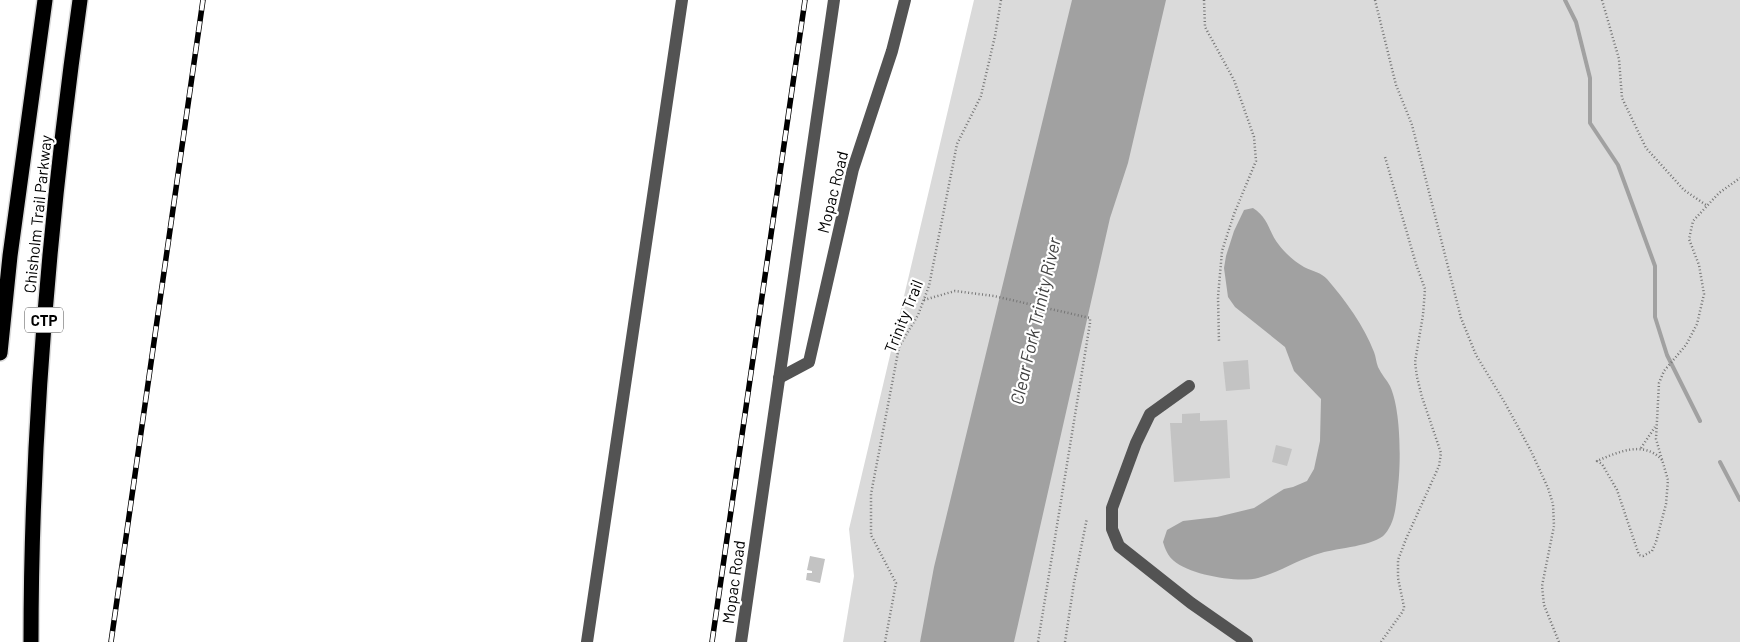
<svg xmlns="http://www.w3.org/2000/svg" width="1740" height="642" viewBox="0 0 1740 642" font-family="Barlow,sans-serif">
  <style>
    .green { fill: #dadada }
    .water { fill: #a1a1a1 }
    .lines { fill: none; stroke-linecap: round; stroke-linejoin: round }
    .stream { stroke: #a1a1a1; stroke-width: 4 }
    .building { fill: #c3c3c3 }
    .highway-casing { stroke: #dbdbdb; stroke-width: 18 }
    .path { stroke: #757575; stroke-width: 2.5; stroke-dasharray: 1 2.5; stroke-linecap: butt }
    .minor { stroke: #535353; stroke-width: 12 }
    .highway { stroke: #000; stroke-width: 15 }
    .rail-casing { stroke: #000; stroke-width: 5.5 }
    .rail { stroke: #fff; stroke-width: 4; stroke-dasharray: 11; stroke-linecap: butt }
    .labels { text-anchor: middle; dominant-baseline: central; stroke-width: 4.5; stroke-linejoin: round; paint-order: stroke }
    .shield { fill: #fff; stroke: #4c4c4c; stroke-width: 1 }
    .shield-label { font-size: 15px; font-weight: bold; fill: #000 }
    .street-label { font-size: 16px; fill: #000; stroke: #fff }
    .water-label { font-size: 18px; font-style: italic; fill: #424242; stroke: #fff }
  </style>
  <rect width="100%" height="100%" fill="#fff"/>
  <polygon class="green" points="974,0 1740,0 1740,642 843,642 854,576 849,529"/>
  <g class="water">
    <polygon points="1072,0 1166,0 1128,163 1110,218 1014,642 920,642 934,567"/>
    <path d="M1253,208C1269,218 1269,233 1279,245C1285,253 1295,262 1304,267C1312,271 1322,273 1327,279C1346,301 1364,326 1374,352C1376,357 1376,362 1378,367C1381,374 1387,380 1390,386C1401,410 1401,461 1398,487C1396,503 1396,521 1385,534C1375,546 1337,548 1321,553C1299,559 1280,572 1258,578C1238,583 1190,575 1174,561C1168,556 1165,549 1163,542L1167,530L1183,521L1217,517L1254,508L1284,489L1293,487L1307,481L1314,469L1320,441L1321,399L1294,371L1285,347L1235,307L1228,297L1224,268L1226,256L1234,231L1244,210Z"/>
  </g>
  <g class="lines">
    <g class="stream">
      <polyline points="1565,0 1576,22 1590,78 1590,123 1618,165 1655,266 1655,317 1667,355 1700,421"/>
      <polyline points="1720,462 1740,500"/>
    </g>
  </g>
  <g class="building">
    <polygon points="1248,360 1250,389 1226,391 1223,362"/>
    <polygon points="1200,413 1200,421 1227,420 1230,478 1174,482 1170,423 1182,423 1182,414"/>
    <polygon points="1276,445 1292,449 1287,466 1272,462"/>
    <polygon points="810,556 825,559 820,583 806,580 807,573 812,573 812,571 807,570"/>
  </g>
  <g class="lines">
    <g class="highway-casing">
      <g id="highway">
        <polyline points="0,353 10,256 45,0"/>
        <path d="M31,642C31,427 50,213 80,0"/>
      </g>
    </g>
    <g class="path">
      <polyline points="1204,0 1205,27 1234,80 1254,137 1256,161 1234,214 1222,251 1218,297 1219,342"/>
      <polyline points="1375,0 1396,85 1412,125 1461,318 1476,355 1505,403 1531,451 1548,488 1553,504 1554,526 1542,586 1544,605 1559,642"/>
      <polyline points="1602,0 1619,59 1622,98 1646,148 1684,190 1706,205"/>
      <polyline points="924,300 955,291 994,296 1090,318 1090,323 1038,642"/>
      <polyline points="1641,448 1655,427"/>
      <path d="M1662,460C1644,440 1618,452 1597,461L1602,464L1617,490L1639,555L1643,556L1652,551L1656,542L1666,504L1668,480L1656,439L1659,383L1664,371L1686,345L1697,324L1704,294L1699,265L1689,239L1693,221L1719,193L1740,178"/>
      <polyline points="885,642 896,583 871,535 871,494 899,347 918,315 929,286 957,144 981,96 995,36 1001,0"/>
      <polyline points="1065,642 1074,583 1087,518"/>
      <polyline points="1381,642 1403,611 1404,607 1398,578 1398,560 1406,539 1439,466 1441,453 1422,397 1417,377 1415,362 1423,315 1425,289 1416,264 1385,157"/>
    </g>
    <g class="minor">
      <polyline points="779,378 809,362 853,169 892,51 905,0"/>
      <polyline points="1189,386 1150,414 1136,443 1112,508 1112,529 1119,546 1191,603 1247,642"/>
      <polyline points="587,642 682,0"/>
      <polyline points="741,642 834,0"/>
    </g>
    <use href="#highway" class="highway"/>
    <g class="rail-casing">
      <g id="rail">
        <polyline points="111,642 203,0"/>
        <polyline points="712,642 805,0"/>
      </g>
    </g>
    <use href="#rail" class="rail"/>
  </g>
  <g class="labels">
    <rect class="shield" x="25" y="307.5" width="38" height="25" rx="4"/>
    <g class="shield-label">
      <text x="44" y="320">CTP</text>
    </g>
    <g class="street-label">
      <text transform="translate(832 192) rotate(-76)">Mopac Road</text>
      <text transform="translate(37 214) rotate(-84)">Chisholm Trail Parkway</text>
      <text transform="translate(903 316) rotate(-68)">Trinity Trail</text>
      <text transform="translate(733 582) rotate(-82)">Mopac Road</text>
    </g>
    <g class="water-label">
      <text transform="translate(1035 321) rotate(-77)">Clear Fork Trinity River</text>
    </g>
  </g>
</svg>
